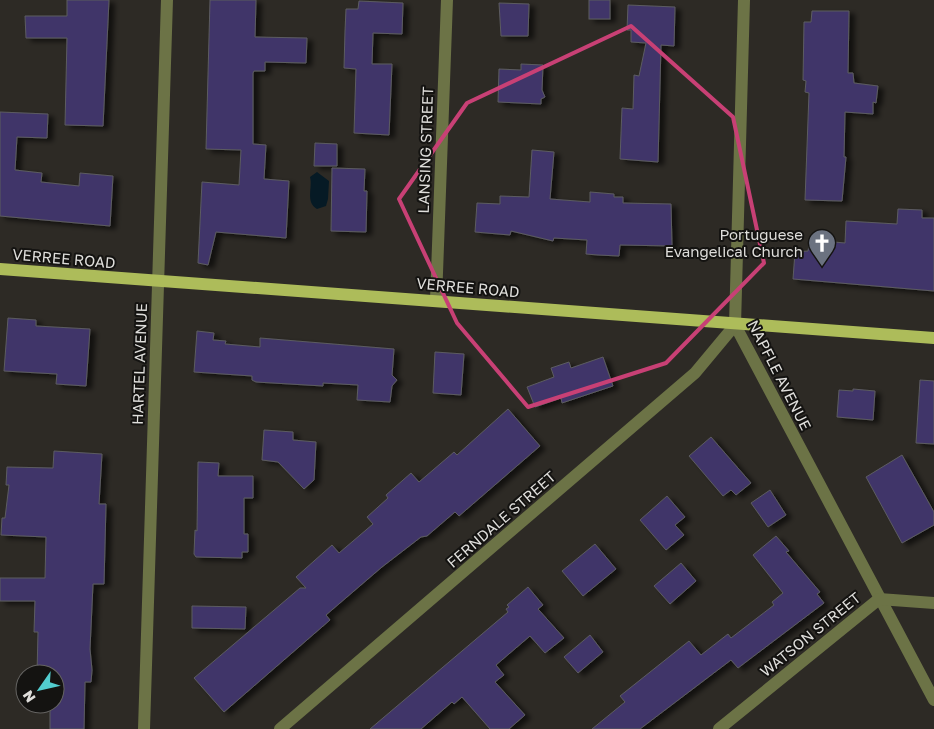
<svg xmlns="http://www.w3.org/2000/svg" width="934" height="729" viewBox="0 0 934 729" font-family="'Golos Text',sans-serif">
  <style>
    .water { fill: #061a25 }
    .building { fill: #413569; stroke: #5c5c61; filter: url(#shadow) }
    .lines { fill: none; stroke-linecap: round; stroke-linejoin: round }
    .minor { stroke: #6c7346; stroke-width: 12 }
    .major { stroke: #adbc5a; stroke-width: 12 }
    .marked { fill: none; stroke: #c84075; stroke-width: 4; stroke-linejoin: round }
    .labels { text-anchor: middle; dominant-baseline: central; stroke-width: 4; stroke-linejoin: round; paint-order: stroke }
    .street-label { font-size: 15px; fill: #dfdedb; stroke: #141311 }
    .poi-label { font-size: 15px; fill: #dfdedb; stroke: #141311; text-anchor: end }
  </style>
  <defs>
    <filter id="shadow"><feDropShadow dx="5.5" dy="3" stdDeviation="2.5" flood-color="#0009"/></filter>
  </defs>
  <rect width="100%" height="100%" fill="#2d2a25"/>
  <path class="water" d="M317,172L329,181L328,199L326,206L317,209C305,202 313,187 310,177Z"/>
  <g class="building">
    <polygon points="67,0 109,0 103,126 65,125 67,38 26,38 25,16 67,16"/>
    <polygon points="210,0 256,0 255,37 307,38 306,63 265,62 265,71 254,71 253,73 253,144 266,145 264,179 289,181 286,238 216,232 208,265 198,263 202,182 239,185 241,150 206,149"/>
    <rect x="589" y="0" width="21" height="19"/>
    <polygon points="359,1 403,3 402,34 373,33 372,64 392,64 389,135 354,133 356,69 344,68 345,31 346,9 358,9"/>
    <polygon points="499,3 529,4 528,36 501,36"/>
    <polygon points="628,5 675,7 674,46 661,45 658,162 620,159 622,108 633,109 634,75 639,76 646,43 631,42 631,30 627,30"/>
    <polygon points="812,11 849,11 848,73 853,73 854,83 878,86 876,103 873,102 873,114 845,112 844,157 846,157 842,201 805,200 809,93 805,92 806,81 803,80 804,22 811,22"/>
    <polygon points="521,64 543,65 542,90 545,97 541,99 541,104 498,102 499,69 521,70"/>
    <polygon points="0,112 48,114 47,138 17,137 15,170 42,173 41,182 79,186 80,173 113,176 110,226 0,216"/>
    <polygon points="315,143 337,144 337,166 314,166"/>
    <polygon points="532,150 554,152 550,199 590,202 590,192 614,194 614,197 623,197 623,203 671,204 672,246 620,245 619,256 598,255 586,254 587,240 554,238 553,241 511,231 510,235 475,232 477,203 500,204 500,196 529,197"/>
    <polygon points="332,168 365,169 364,191 367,191 366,232 331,231"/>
    <polygon points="898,209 922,210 922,218 934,218 934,291 793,279 795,252 808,251 809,245 823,246 823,241 845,243 846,221 897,224"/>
    <polygon points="8,318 36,320 36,326 90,329 86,386 56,384 57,374 4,371"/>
    <polygon points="197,331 214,333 213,340 226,341 225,344 260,347 260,338 394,349 392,375 397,380 392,386 390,402 357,400 358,385 323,383 323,386 256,382 252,380 252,376 194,372"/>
    <polygon points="435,352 464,354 461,395 433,393"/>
    <polygon points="603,357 613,386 562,403 561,398 535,407 527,387 554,377 551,368 569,362 571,368"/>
    <polygon points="920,380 934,381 934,444 916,443"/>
    <polygon points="853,389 875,391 873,420 837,417 839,390 853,391"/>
    <polygon points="508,409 540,446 459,516 455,512 427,536 421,537 382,567 326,615 330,620 224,712 194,678 300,588 306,588 296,577 332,545 339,553 373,524 367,517 388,498 386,495 411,473 419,482 454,452 457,455"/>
    <polygon points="264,430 293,432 293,440 316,442 314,480 304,489 278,462 262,460"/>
    <polygon points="711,437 751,483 736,495 731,490 723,496 689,456"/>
    <polygon points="54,451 102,454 99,504 106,504 104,584 93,584 90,649 92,670 91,682 85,682 84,729 50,729 50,704 55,704 55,674 37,674 38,632 34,632 35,601 0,601 0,578 45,578 46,537 1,535 2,518 5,518 9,485 6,485 7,467 53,468"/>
    <polygon points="902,455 934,512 934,525 902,543 866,477"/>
    <polygon points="198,462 219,463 218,476 253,476 253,498 244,498 244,534 248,534 248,552 242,552 242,558 196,557 194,554 195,530 197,531"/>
    <polygon points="770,490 786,515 768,527 751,503"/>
    <polygon points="667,496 685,517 675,525 684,535 666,550 640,520"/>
    <polygon points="776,536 789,551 786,552 820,592 817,594 824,603 738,668 731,660 640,729 592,729 625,702 620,696 689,641 701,655 728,634 731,638 774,605 772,602 783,593 753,555"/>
    <polygon points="595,544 616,569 583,596 562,571"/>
    <polygon points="681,563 696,581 670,604 654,586"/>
    <polygon points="528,587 543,605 538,609 564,638 545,653 530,636 496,665 504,675 495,682 525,715 509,729 490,729 462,697 454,704 452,702 421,729 370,729 508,612 506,609 509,607 507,605"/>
    <polygon points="192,606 246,607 245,629 192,628"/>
    <polygon points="590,635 603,652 578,673 564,657"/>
  </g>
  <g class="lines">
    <g class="minor">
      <polyline points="744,0 735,325 934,700"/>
      <polyline points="436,300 447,0"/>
      <polyline points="144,729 167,0"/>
      <polyline points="280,729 695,373 735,325"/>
      <polyline points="719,729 879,599 934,603"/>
    </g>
    <polyline class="major" points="0,269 934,338"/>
  </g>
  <path class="marked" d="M631,26L733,117L764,263L666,363L528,407L457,323L399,199L467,103Z"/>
  <defs>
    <g id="church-pin" transform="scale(1.4375)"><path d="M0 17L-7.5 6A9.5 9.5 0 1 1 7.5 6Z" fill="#6b7280" stroke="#141311"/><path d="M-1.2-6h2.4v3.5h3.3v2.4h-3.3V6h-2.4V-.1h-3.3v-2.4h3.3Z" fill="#fff"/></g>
  </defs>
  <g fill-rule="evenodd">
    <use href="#church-pin" x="822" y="243"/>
  </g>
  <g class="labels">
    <g class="street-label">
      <text transform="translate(425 150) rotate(-88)">LANSING STREET</text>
      <text transform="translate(64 258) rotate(5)">VERREE ROAD</text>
      <text transform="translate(468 287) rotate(5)">VERREE ROAD</text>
      <text transform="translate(139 364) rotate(-88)">HARTEL AVENUE</text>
      <text transform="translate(780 375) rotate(63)">NAPFLE AVENUE</text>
      <text transform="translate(501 519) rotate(-41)">FERNDALE STREET</text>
      <text transform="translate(810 634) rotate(-39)">WATSON STREET</text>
    </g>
    <g class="poi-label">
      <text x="803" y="234">Portuguese<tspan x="803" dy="17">Evangelical Church</tspan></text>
    </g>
  </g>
  <g transform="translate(40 689) rotate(236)"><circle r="24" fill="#141311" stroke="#656462"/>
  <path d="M0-4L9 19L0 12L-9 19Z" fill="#52cdcf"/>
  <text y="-8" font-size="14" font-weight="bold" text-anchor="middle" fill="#dfdedb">N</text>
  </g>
</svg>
